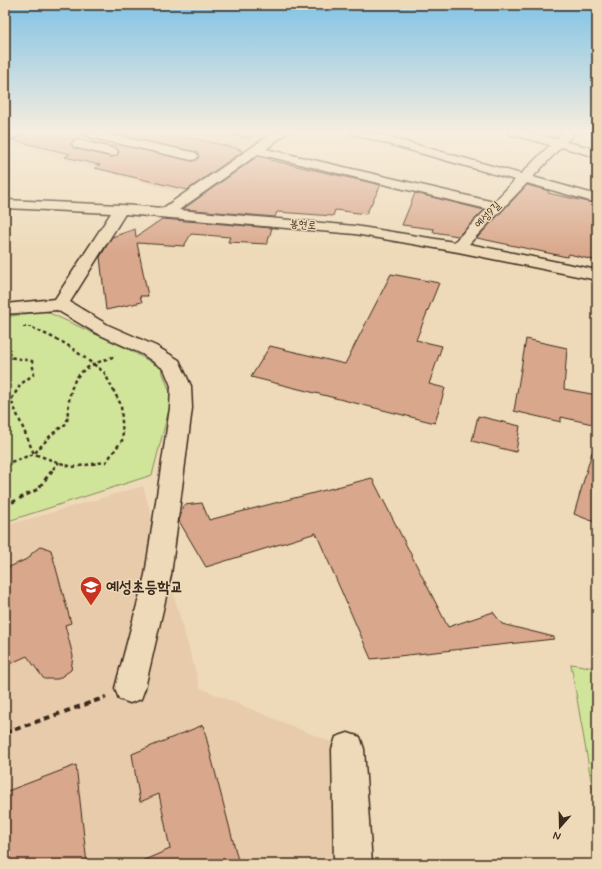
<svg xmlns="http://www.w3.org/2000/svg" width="602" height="869" viewBox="0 0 602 869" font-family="Mynerve,'Poor Story',sans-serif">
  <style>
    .built { fill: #e8cbaa }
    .green { fill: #d0e59a; stroke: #86885c }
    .building { fill: #d9a78b; stroke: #3b2a1e; fill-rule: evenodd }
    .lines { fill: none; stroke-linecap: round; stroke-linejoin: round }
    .minor-casing { stroke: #3b2a1e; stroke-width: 3 }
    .path-far3 { stroke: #3b2a1e; stroke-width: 2; stroke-dasharray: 3 2; stroke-linecap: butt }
    .path-far2 { stroke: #3b2a1e; stroke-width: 2.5; stroke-dasharray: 3.5 3; stroke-linecap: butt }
    .path-far1 { stroke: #3b2a1e; stroke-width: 3; stroke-dasharray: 4.5 3.5; stroke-linecap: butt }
    .path { stroke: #3b2a1e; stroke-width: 4; stroke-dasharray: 6 4.5; stroke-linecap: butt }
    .minor { fill: #eedab8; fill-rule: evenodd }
    .labels { text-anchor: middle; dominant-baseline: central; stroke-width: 3; stroke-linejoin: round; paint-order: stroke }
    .far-street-label { font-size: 11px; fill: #3b2a1e; stroke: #eedab8 }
    .near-poi-label { font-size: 16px; font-weight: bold; fill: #3b2a1e; stroke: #eedab8; text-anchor: start }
  </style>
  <rect width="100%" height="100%" fill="#eedab8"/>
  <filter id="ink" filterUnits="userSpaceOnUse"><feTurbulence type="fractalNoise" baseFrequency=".025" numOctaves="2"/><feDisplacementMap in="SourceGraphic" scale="8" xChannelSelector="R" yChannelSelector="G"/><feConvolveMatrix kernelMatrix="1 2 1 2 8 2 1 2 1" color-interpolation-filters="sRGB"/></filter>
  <g filter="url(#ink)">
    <g class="built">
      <polygon points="34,132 271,132 180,193 6,144"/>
      <polygon points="143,486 200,688 348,749 353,864 5,864 5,526"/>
    </g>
    <g class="green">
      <polygon points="45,311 128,349 161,368 172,398 152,475 5,522 5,317"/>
      <polygon points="571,664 597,668 597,814"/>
    </g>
    <g class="building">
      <path d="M25,132H89L86,135L90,138L192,161L196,160L199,157L196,152L105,132H163L241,149L239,150L243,151L187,190L95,168L100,165L65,157L70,154L12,140L23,135ZM78,139L116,148L119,153L116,156L112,157L74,148L71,143L74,140Z"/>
      <polygon points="258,156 271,159 270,160 381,185 366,214 335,210 333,216 277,212 275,217 183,209"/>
      <polygon points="527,185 549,191 548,193 597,204 597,261 569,254 567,257 477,238"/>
      <polygon points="415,193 484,210 458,236 433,232 434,229 402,225"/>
      <polygon points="162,219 272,228 267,244 228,242 230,237 191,234 184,246 137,243 148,296 140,296 142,302 106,310 100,257 112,237 135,229 136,237"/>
      <polygon points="391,274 439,283 416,340 442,346 429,384 445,388 435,423 251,377 270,346 345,364"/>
      <polygon points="526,339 567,348 564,389 597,395 597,425 561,417 561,422 514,411"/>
      <polygon points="478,416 520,426 516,452 472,441"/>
      <polygon points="592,452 597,453 597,523 574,514"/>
      <polygon points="372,478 448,627 493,612 502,624 554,637 554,639 371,659 316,533 206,567 179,521 184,505 202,503 209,520"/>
      <polygon points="41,546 51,550 71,623 65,625 73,656 71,670 58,679 44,679 27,656 5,666 5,633 9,631 5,613 5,569 29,558 32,553"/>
      <polygon points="203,725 239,864 135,864 170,849 159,794 140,802 132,754"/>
      <polygon points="76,765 87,864 5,864 5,792"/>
    </g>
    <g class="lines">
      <g class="minor-casing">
        <g id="minor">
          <polygon points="8,132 24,132 22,134 5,141 5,134"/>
          <polygon points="97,132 192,152 196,153 198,156 196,159 192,160 94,138 90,137 88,135 90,133"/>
          <polygon points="231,132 251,132 253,134 251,136 247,137 233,134"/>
          <path d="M274,132H288L266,149L494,202L515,180L353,134L351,132H370L521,174L550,145L510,134L508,132H528L556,139L562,132H575L566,142L597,149V157L561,147L533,177L597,195V203L527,183L469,244L597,270V280L458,252L355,234L125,214L70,302L108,325L156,346L179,360L191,386L192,408L171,575L145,688L141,699L130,703L119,699L115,688L145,575L170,408L171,386L164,369L142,354L96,333L57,310L5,314V304L55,299L111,213L5,208V200L121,205L163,208ZM258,154L487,209L454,242L355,226L179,210Z"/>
          <polygon points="78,140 116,149 118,152 116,155 112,156 74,147 72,144 74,141"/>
          <polygon points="348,733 360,737 364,749 372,864 334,864 332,749 336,737"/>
        </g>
      </g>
      <polyline class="path-far3" points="23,327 31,327 37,330"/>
      <g class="path-far2">
        <polyline points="5,358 9,357 32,361 34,374 21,384 11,400 34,454 72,467 106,462 123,439 121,405 104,372 66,344 35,329"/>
        <path d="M5,464L34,454L52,434L67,423C70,379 73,369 116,356"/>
        <polyline points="53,469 59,462"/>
      </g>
      <polyline class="path-far1" points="5,506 38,489 54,468"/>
      <polyline class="path" points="5,733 106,697"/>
      <use href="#minor" class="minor"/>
    </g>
  </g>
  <linearGradient id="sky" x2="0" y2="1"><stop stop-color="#81c3e5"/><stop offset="0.52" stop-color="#f7eedf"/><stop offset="1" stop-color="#f7eedf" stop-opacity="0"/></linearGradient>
  <rect width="602" height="254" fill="url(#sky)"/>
  <defs>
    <g id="school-pin" transform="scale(1.15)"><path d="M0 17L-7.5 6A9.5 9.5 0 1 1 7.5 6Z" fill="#c8321e" stroke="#eedab8"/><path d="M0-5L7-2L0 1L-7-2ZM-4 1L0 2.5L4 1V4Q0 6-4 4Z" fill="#fff"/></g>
  </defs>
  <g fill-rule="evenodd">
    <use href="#school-pin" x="91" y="587"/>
  </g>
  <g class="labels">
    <g class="far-street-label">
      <text transform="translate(488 215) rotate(-46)">예성9길</text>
      <text transform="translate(303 225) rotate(5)">봉현로</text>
    </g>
    <g class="near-poi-label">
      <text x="106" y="587">예성초등학교</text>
    </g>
  </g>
  <rect width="602" height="869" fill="none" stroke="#eedab8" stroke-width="20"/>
  <rect x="10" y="10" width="582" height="849" fill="none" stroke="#3b2a1e" stroke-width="1.5" filter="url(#ink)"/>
  <g transform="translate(560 827) rotate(200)" stroke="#eedab8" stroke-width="3" paint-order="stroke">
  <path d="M0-3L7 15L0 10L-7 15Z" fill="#3b2a1e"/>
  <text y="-6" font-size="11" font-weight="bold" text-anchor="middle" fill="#3b2a1e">N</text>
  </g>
</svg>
